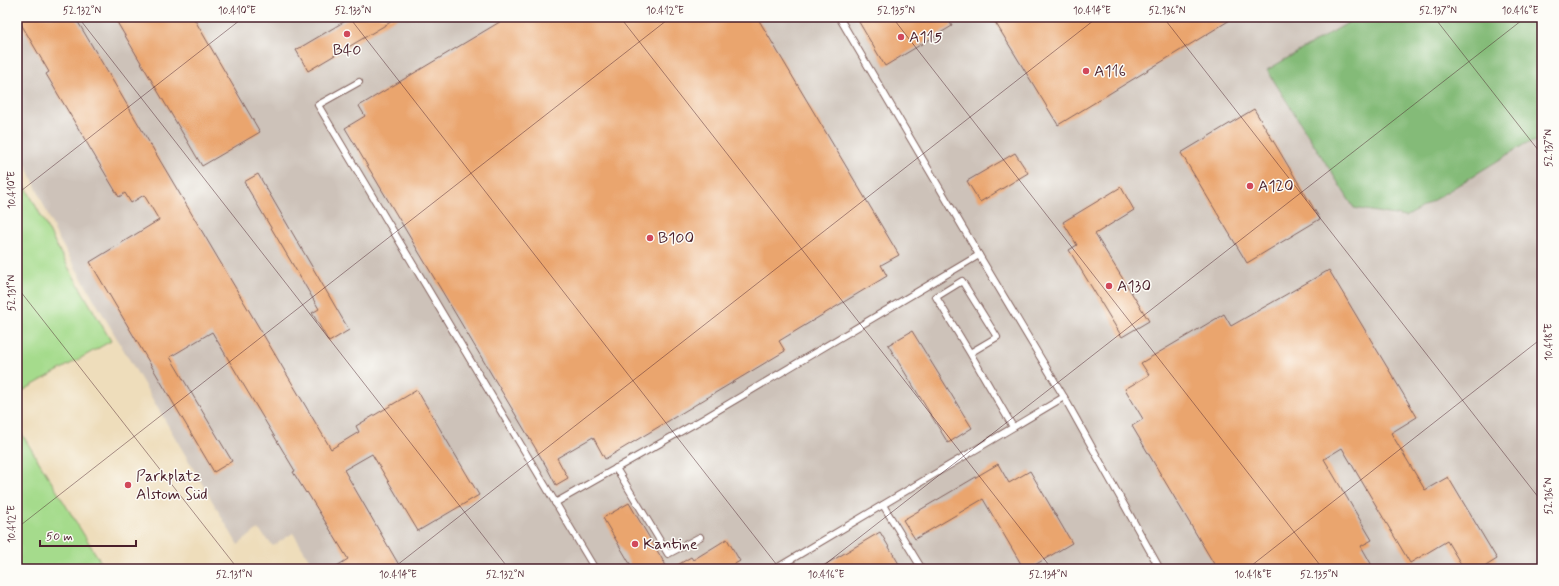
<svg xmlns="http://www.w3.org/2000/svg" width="1559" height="586" viewBox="0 0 1559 586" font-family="Mynerve,sans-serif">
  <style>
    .industrial { fill: #cdc2b9 }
    .green { fill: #a5db8c; stroke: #787d5c }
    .forest { fill: #84bb78; stroke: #676d52 }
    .building { fill: #eaa56e }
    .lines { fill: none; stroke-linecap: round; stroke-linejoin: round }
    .lane-casing { stroke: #83625d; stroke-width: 8 }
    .lane { stroke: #fff; stroke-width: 6 }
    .ticks { fill: none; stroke: #4a1f2b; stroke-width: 1; stroke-opacity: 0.45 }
    .poi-dot { fill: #d1495b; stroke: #fdfcf7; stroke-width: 1.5 }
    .labels { text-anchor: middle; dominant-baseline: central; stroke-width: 3; stroke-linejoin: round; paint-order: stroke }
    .poi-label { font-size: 16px; fill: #4a1f2b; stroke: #fdfcf7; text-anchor: start }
    .neatline { fill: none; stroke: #4a1f2b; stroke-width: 1.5 }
    .ticks-label { font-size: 10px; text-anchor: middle; fill: #4a1f2b }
  </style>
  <rect width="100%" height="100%" fill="#fdfcf7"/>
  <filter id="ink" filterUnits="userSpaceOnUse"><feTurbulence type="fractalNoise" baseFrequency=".025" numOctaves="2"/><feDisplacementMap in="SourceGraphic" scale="8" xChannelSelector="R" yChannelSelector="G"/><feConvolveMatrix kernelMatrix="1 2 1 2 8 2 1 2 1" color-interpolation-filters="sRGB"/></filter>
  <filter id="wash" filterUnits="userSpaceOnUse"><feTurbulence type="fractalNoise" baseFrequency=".012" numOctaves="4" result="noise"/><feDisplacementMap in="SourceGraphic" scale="16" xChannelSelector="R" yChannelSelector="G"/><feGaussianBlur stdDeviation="0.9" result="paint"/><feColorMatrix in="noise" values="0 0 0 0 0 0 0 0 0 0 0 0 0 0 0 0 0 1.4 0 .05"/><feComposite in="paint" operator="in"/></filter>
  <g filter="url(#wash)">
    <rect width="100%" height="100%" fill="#edb"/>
    <polygon class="industrial" points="17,17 1542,17 1542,569 315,569 293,533 273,546 258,529 238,545 57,236 17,143"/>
    <g class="green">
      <polygon points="17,170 63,258 111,341 17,394"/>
      <polygon points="17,426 105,569 17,569"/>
    </g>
    <polygon class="forest" points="1358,17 1542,17 1542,140 1525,144 1406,217 1354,208 1267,70"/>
    <g id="blocks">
      <g class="building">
        <polygon points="17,17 75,17 331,449 359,432 356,426 417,390 479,495 418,531 372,454 344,470 399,565 392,569 332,569 348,559 307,492 306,493 293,472 295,471 212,332 170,357 232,461 214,472 90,262 159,220 144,195 131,203 125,193 119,197 46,74 49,72"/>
        <polygon points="114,17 193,17 260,132 202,166"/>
        <polygon points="352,17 399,17 308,71 296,50"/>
        <polygon points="508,17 757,17 899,255 881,265 887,276 779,341 785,351 605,459 593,437 557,458 568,478 556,485 546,466 345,128 365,116 359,106"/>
        <polygon points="856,17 947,17 952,26 885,66"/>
        <polygon points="992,17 1235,17 1058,125"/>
        <polygon points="1254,109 1320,219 1247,263 1181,153"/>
        <polygon points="1015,153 1028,173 980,202 967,181"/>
        <polygon points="258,174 349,330 329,342 312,313 319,309 244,182"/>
        <polygon points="1121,187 1134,210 1095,234 1149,321 1122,337 1069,250 1077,245 1063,222"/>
        <polygon points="1329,270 1417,417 1391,433 1425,490 1448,477 1497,559 1481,569 1464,569 1447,541 1410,563 1342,448 1324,459 1372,540 1361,546 1374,569 1217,569 1132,426 1143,419 1125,389 1149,375 1141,363 1224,314 1231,326"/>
        <polygon points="912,331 972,428 948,443 888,345"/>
        <polygon points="998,464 1009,483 1030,471 1072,543 1028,569 1024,569 983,499 915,539 903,520"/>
        <polygon points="629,503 668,569 633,569 603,518"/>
        <polygon points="880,532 902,569 818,569"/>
        <polygon points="727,539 740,561 726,569 671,569 691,557 693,560"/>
      </g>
    </g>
  </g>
  <g filter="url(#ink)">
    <use href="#blocks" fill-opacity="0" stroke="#83625d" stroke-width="1"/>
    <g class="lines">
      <g class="lane-casing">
        <g id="lane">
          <polyline points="359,82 318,105 595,569"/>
          <polyline points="979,255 1064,397 1160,569"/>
          <polyline points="970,353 936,297 962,281 997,337 970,353 1013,427"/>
          <polyline points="616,468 668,554 700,537"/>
          <polyline points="555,503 703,419 979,255 839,17"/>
          <polyline points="883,505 922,569"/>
          <polyline points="775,569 1064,397"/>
        </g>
      </g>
      <use href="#lane" class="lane"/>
    </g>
  </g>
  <path class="ticks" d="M78,17L509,569M349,17L780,569M620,17L1052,569M892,17L1323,569M1163,17L1542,502M1434,17L1542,155M17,194L244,17M17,287L238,569M17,528L671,17M392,569L1098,17M819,569L1526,17M1247,569L1542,338"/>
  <g class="poi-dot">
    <circle cx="347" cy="34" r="4"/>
    <circle cx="901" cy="37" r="4"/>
    <circle cx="1086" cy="71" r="4"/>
    <circle cx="1250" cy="186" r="4"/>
    <circle cx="650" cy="238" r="4"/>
    <circle cx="1109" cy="286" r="4"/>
    <circle cx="128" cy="485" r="4"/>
    <circle cx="635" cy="544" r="4"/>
  </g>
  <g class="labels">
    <g class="poi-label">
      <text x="909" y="37">A115</text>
      <text x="347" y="50" text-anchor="middle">B40</text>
      <text x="1094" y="71">A116</text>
      <text x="1258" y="186">A120</text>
      <text x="658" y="238">B100</text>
      <text x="1117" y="286">A130</text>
      <text x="136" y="476">Parkplatz<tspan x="136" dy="18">Alstom Süd</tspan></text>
      <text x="643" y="544">Kantine</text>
    </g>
  </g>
  <rect width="1559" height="586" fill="none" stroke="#fdfcf7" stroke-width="44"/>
  <path d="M40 540v6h96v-6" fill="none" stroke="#4a1f2b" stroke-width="2"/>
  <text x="46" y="540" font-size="12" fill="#4a1f2b" stroke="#fdfcf7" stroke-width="3" paint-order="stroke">50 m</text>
  <rect x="22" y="22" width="1515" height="542" class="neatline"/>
  <g class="ticks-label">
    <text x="82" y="14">52.132°N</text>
    <text x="237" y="14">10.410°E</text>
    <text x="353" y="14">52.133°N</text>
    <text x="665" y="14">10.412°E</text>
    <text x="896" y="14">52.135°N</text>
    <text x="1092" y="14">10.414°E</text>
    <text x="1167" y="14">52.136°N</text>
    <text x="1438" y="14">52.137°N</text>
    <text x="1520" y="14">10.416°E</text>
    <text transform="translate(1548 148) rotate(-90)" y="4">52.137°N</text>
    <text transform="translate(11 190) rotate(-90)" y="4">10.410°E</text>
    <text transform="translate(11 293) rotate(-90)" y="4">52.131°N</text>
    <text transform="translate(1548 342) rotate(-90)" y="4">10.418°E</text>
    <text transform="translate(1548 496) rotate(-90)" y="4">52.136°N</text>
    <text transform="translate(11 524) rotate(-90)" y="4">10.412°E</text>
    <text x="234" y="578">52.131°N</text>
    <text x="398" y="578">10.414°E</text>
    <text x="505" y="578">52.132°N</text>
    <text x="826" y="578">10.416°E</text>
    <text x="1048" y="578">52.134°N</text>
    <text x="1253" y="578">10.418°E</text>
    <text x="1319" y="578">52.135°N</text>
  </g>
</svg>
